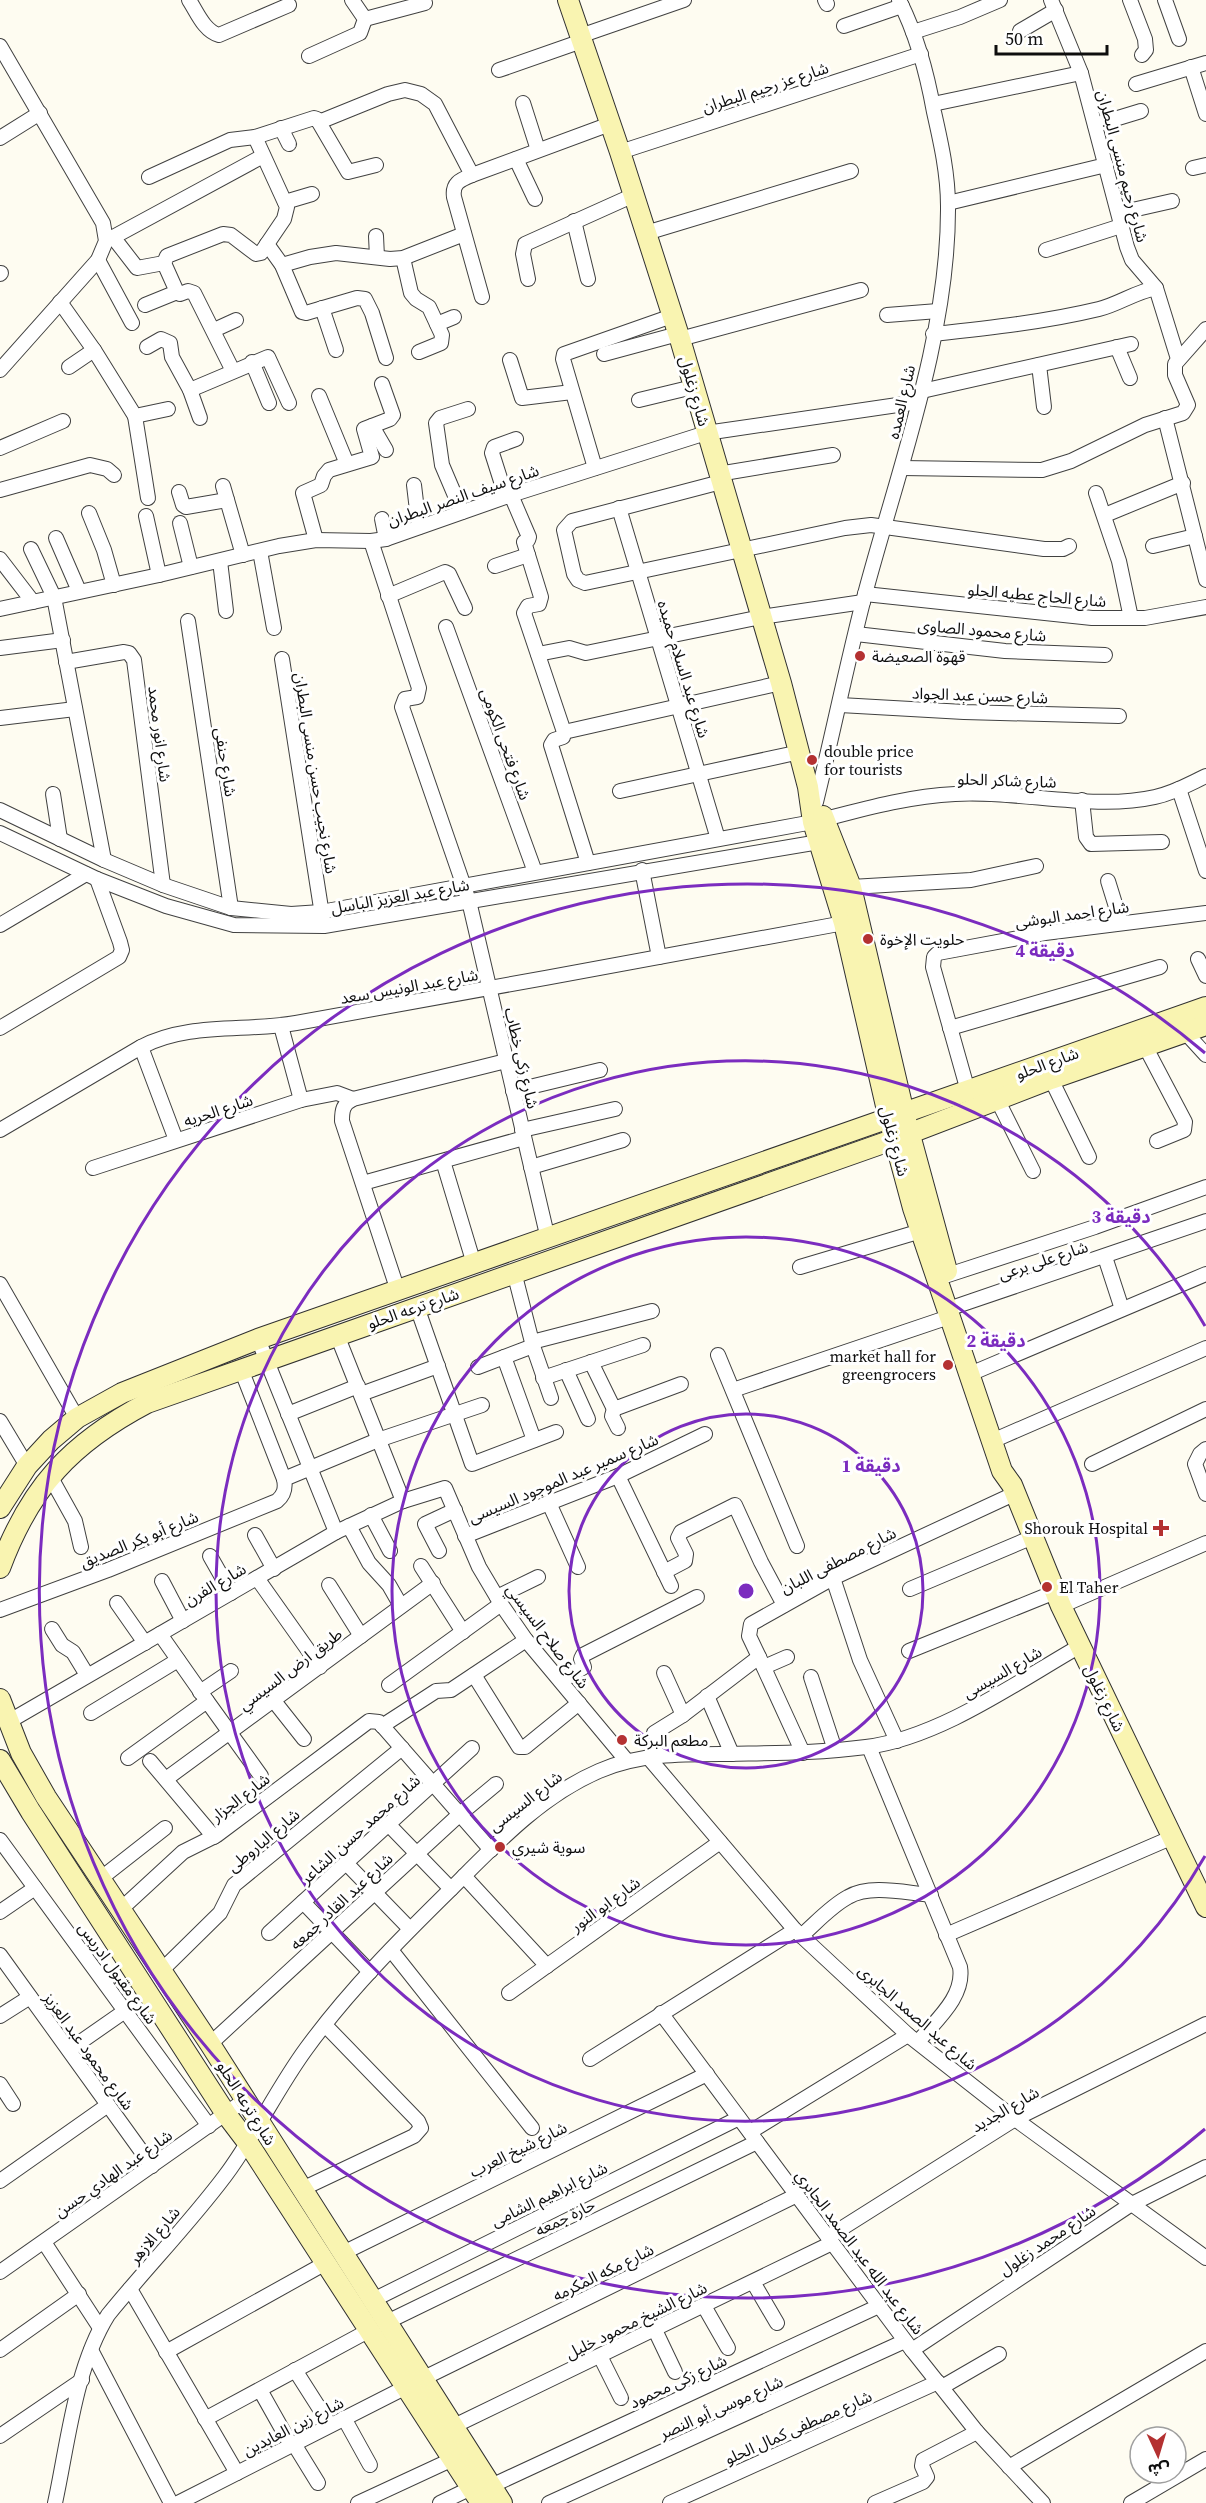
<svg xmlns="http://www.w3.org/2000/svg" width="1206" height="2503" viewBox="0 0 1206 2503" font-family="'Source Serif 4','Noto Sans Arabic',serif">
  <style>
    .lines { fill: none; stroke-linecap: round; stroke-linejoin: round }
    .street-casing { stroke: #414141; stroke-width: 16 }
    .secondary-casing { stroke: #303030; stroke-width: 22 }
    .street { stroke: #fff; stroke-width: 14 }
    .secondary { stroke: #f9f4b1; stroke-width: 20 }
    .ring { fill: none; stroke: #7b2cbf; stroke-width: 3 }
    .poi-dot { fill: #b43131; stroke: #fff; stroke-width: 2 }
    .labels { text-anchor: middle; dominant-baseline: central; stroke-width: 6; stroke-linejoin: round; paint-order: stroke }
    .street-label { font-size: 16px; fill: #0e0e0e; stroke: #fff }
    .poi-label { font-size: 16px; fill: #0e0e0e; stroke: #fff; text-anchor: start }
    .centre { fill: #7b2cbf; stroke: #fff; stroke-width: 3 }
    .ring-label { font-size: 18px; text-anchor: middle; font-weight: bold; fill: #7b2cbf; stroke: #fff; stroke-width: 6; stroke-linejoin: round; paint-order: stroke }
  </style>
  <rect width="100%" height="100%" fill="#fefcf1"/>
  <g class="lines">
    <g class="street-casing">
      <g id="street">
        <path d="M189,0C197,12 204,31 219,35L289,5"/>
        <polyline points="825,0 827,4"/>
        <polyline points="1051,0 1081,73 1127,247 1132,260 1156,288 1178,359"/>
        <polyline points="1130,0 1145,39 1146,50 1142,55"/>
        <polyline points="1165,0 1179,39"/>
        <polyline points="365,19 425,3"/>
        <polyline points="844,26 902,6"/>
        <polyline points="1020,31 1056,10"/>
        <polyline points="913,32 960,17 1000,0"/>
        <polyline points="580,36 684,0"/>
        <polyline points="0,46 103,223 106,241 98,260 0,370"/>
        <polyline points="309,56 360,33 365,19 352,0"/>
        <polyline points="1191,67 1206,114"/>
        <polyline points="499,70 582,41"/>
        <polyline points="1136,84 1206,63"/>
        <polyline points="523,103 538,150"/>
        <polyline points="933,104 1081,73"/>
        <polyline points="319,122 388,94 405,90 421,94 435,104 472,175"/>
        <polyline points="1095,125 1141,111"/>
        <polyline points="281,128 289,144"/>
        <polyline points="0,138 40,113"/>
        <polyline points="620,152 921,54"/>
        <polyline points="516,159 535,199"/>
        <polyline points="1193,168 1206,165"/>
        <polyline points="149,177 230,140 255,137 314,118 317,119 348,172 376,165"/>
        <polyline points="285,202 312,194"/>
        <polyline points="948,203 1106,165"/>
        <polyline points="1119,213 1172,201"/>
        <polyline points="574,221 588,279"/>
        <polyline points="646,233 851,171"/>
        <polyline points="376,236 377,257"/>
        <polyline points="113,237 137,268 164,263"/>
        <polyline points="106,241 263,156"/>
        <polyline points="267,244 282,265 302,312 306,313 357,298 365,299 372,313 386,358"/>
        <polyline points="1046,250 1121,226"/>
        <polyline points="403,258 411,293 416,299 429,307 442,335 441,343 419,352"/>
        <polyline points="98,260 132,323"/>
        <polyline points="164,263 167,256 223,234 231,235 256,254 261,253 284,219 287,207 255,137"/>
        <polyline points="164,263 177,292"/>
        <polyline points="282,265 310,257 336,253 390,259 403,258 464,234"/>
        <polyline points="0,274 1,273"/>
        <polyline points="528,279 523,254 525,244 634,195"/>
        <path d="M482,297L454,197C452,183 460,180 472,175L610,124"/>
        <polyline points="60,302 94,350 135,416 168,409"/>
        <polyline points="145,305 177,292 180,294 188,291 194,293 233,371"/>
        <polyline points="322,308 336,350"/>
        <polyline points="887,315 938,311"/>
        <polyline points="437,324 454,317"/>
        <polyline points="214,330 236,320"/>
        <path d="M933,334C989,328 1045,322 1099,309C1119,304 1135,292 1156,288"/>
        <polyline points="680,339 861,290"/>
        <polyline points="147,347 161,339 170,343 172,357 190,390 200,418"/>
        <polyline points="1117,347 1130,378"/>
        <polyline points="604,354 678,334"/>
        <polyline points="510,360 522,398 572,392"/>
        <polyline points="252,362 269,403"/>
        <polyline points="1039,365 1044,407"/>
        <polyline points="69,367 94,350"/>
        <polyline points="190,390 268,357 289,403"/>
        <polyline points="922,391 1131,344"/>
        <polyline points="319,396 347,464"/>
        <polyline points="639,400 693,387"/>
        <polyline points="135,416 148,498"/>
        <polyline points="1165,418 1206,580"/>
        <polyline points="372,426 386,450"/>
        <polyline points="0,448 63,421"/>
        <polyline points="595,468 563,359 564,354 672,316"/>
        <polyline points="902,468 1042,470 1071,461 1145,425 1183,413 1188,405 1175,375 1175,364 1206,329"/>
        <polyline points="718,474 833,455"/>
        <polyline points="721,482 572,521 564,530 574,574 578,580 585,583 845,528 871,525 1044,549 1063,549 1069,546"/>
        <polyline points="414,485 419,527"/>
        <polyline points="223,486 243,555"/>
        <polyline points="0,490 90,465 107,469 114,475"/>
        <polyline points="179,492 183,505 186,507 227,500"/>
        <polyline points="1096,493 1119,561 1131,618"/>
        <polyline points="511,495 529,537 528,540 524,542 541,597 539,604 528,606 524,613 564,732 563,737 554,740 551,745 588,863"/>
        <polyline points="506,497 492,453 494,447 516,439"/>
        <polyline points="619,508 718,839"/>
        <polyline points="462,512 442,465 436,423 440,418 468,409"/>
        <polyline points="89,513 104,550 114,585"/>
        <polyline points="1105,515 1183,483"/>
        <polyline points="146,516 159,575"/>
        <polyline points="382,519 386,539"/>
        <polyline points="180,523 191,567"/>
        <polyline points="56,538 79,591"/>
        <polyline points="316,540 303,493 321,485 324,476 329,470 372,457 364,429 390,419 393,415 382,384"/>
        <polyline points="371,541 419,688 417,697 405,699 402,707 469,901 548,1239"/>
        <polyline points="1153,546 1195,536"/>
        <polyline points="31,549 54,597 104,860"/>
        <polyline points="260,551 274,628"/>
        <polyline points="0,559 33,602"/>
        <polyline points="220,561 226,611"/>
        <polyline points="495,566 528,555"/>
        <polyline points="865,594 1092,618 1145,618 1206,607"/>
        <polyline points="388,596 445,572 449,574 465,608"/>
        <polyline points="0,609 159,575 279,546 316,540 371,541 386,539 511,495 706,433 918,402"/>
        <polyline points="188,621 231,908"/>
        <polyline points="446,627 535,872"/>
        <polyline points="856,634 1005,651 1105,655"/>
        <polyline points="0,648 63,640"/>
        <polyline points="538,654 569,648 586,653 761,617 863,602"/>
        <polyline points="282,659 323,921"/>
        <polyline points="66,662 124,652 129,653 134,660 163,885"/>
        <polyline points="840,705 964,712 1119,716"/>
        <polyline points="0,718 75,709"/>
        <polyline points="564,732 781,683"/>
        <polyline points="1179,789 1206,871"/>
        <polyline points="620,791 800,752"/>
        <polyline points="53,794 60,839"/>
        <polyline points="1082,800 1086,837 1091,844 1162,842"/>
        <path d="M810,805L816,802C833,733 847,663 865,594C898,470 949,335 948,206C948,174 941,143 934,112C927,73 917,35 899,0"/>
        <polyline points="0,810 104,860 163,885 231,908 291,914 321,912 813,822"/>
        <path d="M825,819C867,808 911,796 955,794C1019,790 1093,811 1155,797C1174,793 1189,784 1206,776"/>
        <polyline points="0,833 97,879 166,906 234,925 324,926 819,842"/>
        <polyline points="642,870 659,957"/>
        <polyline points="1108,881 1121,923"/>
        <polyline points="851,887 971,880 1036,866"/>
        <polyline points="0,925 86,874"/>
        <polyline points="1198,959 1206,976"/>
        <polyline points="281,1026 301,1100"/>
        <polyline points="0,1028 119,957 122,950 120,942 97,879"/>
        <polyline points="950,1028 1160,967"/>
        <polyline points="1185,1032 1206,1055"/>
        <polyline points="1145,1046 1185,1122 1184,1130 1157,1141"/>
        <polyline points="141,1047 176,1140"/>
        <polyline points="1051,1079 1089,1157"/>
        <polyline points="513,1091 600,1070"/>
        <polyline points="968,1091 933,967 934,957 938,953 1045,933 1206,913"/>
        <polyline points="997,1099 1033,1171"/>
        <path d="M0,1130L141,1047C188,1022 245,1032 296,1023C479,990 661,957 844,923"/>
        <polyline points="522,1130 615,1109"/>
        <polyline points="443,1161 474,1264"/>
        <polyline points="531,1167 623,1140"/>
        <polyline points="93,1168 301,1100 337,1093 353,1099"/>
        <polyline points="363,1183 524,1138"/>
        <polyline points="1105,1257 1122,1309"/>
        <polyline points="800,1267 921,1231"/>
        <polyline points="514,1272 533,1346 551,1398"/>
        <polyline points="948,1275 1095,1227 1206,1187"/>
        <polyline points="0,1284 77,1418"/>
        <path d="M398,1291L342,1121C342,1110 343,1104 353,1099L506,1061"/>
        <polyline points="957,1306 1206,1221"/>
        <polyline points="417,1307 472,1464 556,1432"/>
        <polyline points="337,1335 403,1501"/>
        <polyline points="258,1339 336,1532"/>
        <polyline points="532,1342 652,1311"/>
        <polyline points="718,1355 797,1546"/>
        <polyline points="504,1357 534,1440"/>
        <polyline points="591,1362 614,1409 681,1384"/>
        <polyline points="478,1367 533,1346"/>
        <polyline points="566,1370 588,1419"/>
        <polyline points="977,1371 1206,1274"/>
        <polyline points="543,1378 643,1345"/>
        <polyline points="733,1390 949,1317"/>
        <polyline points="361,1394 438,1366"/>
        <polyline points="614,1409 612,1416 618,1428"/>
        <polyline points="288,1414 358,1386"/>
        <polyline points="0,1421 27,1466"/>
        <polyline points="999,1438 1206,1348"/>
        <polyline points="1206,1449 1200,1454 1195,1464 1206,1494"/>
        <polyline points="1092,1464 1206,1409"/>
        <polyline points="50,1476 75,1521 81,1547"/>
        <polyline points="618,1476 671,1586"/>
        <polyline points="284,1479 378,1440 482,1405"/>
        <polyline points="549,1503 578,1567"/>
        <polyline points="371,1515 390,1551"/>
        <polyline points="349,1526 369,1563 389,1585 401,1606"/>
        <polyline points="255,1535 274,1569"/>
        <polyline points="465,1536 618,1476 705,1434"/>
        <polyline points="439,1551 425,1524 455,1510"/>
        <polyline points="210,1556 231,1593"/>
        <polyline points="421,1566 463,1632"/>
        <polyline points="664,1572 685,1561 686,1554 678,1538 681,1532 735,1505 761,1562 784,1605"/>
        <polyline points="257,1578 320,1667"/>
        <polyline points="833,1578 860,1660 897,1741"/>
        <polyline points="162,1581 183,1621"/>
        <polyline points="329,1585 361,1636"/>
        <polyline points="910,1589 1033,1537"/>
        <polyline points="497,1597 538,1577"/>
        <polyline points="117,1603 145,1643"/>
        <polyline points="1061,1606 1206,1543"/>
        <path d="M0,1610L108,1570L277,1501C284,1495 286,1489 284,1479L241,1369"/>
        <polyline points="52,1629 62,1645 73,1652 87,1675"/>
        <polyline points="160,1634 207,1701"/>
        <polyline points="909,1651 1055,1592"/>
        <polyline points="759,1657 803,1753"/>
        <polyline points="764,1667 787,1657"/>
        <polyline points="664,1673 683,1715"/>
        <polyline points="474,1675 519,1747 525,1747 579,1703"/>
        <polyline points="811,1677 835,1750"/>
        <polyline points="561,1681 584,1667 581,1659 583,1655 697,1597"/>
        <polyline points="389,1685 501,1604"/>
        <polyline points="200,1692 231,1671"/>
        <polyline points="707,1696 732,1754"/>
        <polyline points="274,1701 304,1739"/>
        <polyline points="91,1713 178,1660"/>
        <polyline points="8,1722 336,1532 403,1501 445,1488 479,1567 501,1604 526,1640 627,1761"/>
        <polyline points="382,1726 436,1691 451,1690 526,1640"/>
        <path d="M869,1747L960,1967C965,1997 935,2021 918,2042"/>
        <polyline points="658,1756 653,1740 654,1733 683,1715 759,1657 749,1636 751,1624 833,1578 1016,1493"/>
        <polyline points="648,1757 795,1930 908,2035 1015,2119 1206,2258"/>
        <polyline points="128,1758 207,1701 261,1776"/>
        <polyline points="150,1761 214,1837"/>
        <polyline points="166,1779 433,1583"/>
        <polyline points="389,1825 451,1889"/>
        <polyline points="0,1840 209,2126"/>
        <polyline points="346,1863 410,1929"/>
        <polyline points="464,1876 547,1966"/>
        <polyline points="100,1879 165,1828"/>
        <polyline points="303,1902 370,1972"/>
        <polyline points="120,1910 183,1852 217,1835 369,1721 379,1722 491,1850"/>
        <polyline points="0,1912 35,1888"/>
        <polyline points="269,1933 472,1748"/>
        <polyline points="946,1935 1173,1837"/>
        <path d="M801,1936C816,1923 831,1906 848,1897C871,1884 905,1893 931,1895"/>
        <polyline points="391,1950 532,2128"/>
        <polyline points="0,1955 152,2166"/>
        <polyline points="161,1971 220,1913 234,1885 402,1748"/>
        <polyline points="509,1993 720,1842"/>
        <polyline points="661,2013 912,2350 977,2432 1043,2503"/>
        <polyline points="0,2016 30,1997"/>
        <polyline points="210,2044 460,1814 496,1784"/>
        <polyline points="69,2050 125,2011"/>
        <polyline points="590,2059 795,1930"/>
        <polyline points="0,2084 13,2104"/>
        <polyline points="750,2132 908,2035"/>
        <polyline points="0,2181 108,2105"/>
        <polyline points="302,2189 414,2136 421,2128 418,2121 325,2025"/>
        <polyline points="828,2237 1015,2119 1206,2024"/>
        <polyline points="44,2242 100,2328"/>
        <polyline points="343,2253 707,2074"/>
        <polyline points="0,2272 245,2100"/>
        <polyline points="753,2282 777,2323"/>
        <polyline points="130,2289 237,2473"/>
        <polyline points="373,2300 739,2118"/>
        <polyline points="704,2306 728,2348"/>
        <polyline points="387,2322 757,2142"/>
        <polyline points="655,2330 675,2372"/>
        <polyline points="0,2350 79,2294"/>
        <polyline points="91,2350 171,2503"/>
        <polyline points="912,2350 1130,2205 1206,2167"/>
        <polyline points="166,2352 324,2264"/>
        <polyline points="600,2356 621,2398"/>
        <polyline points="295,2370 330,2425"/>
        <polyline points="942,2387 999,2354"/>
        <polyline points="260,2390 291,2445"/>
        <polyline points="344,2418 370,2465"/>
        <polyline points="205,2419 368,2331"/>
        <polyline points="454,2426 832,2243"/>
        <polyline points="0,2436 82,2380"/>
        <polyline points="294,2444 318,2483"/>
        <polyline points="1009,2467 1206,2351"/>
        <polyline points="491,2486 879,2306"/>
        <path d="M55,2503C68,2443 75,2368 108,2315C146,2268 189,2224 225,2176C255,2136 276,2090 306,2049C349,1990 401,1938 453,1887C497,1843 541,1796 599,1771C640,1753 685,1754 729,1754C775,1753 820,1753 866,1747C939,1738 1017,1682 1080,1646"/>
        <polyline points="178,2503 424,2378 797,2195"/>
        <polyline points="358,2503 453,2459"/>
        <polyline points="440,2503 471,2488"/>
        <polyline points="549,2503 905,2341"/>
        <polyline points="670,2503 938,2382"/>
        <polyline points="875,2503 923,2482 927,2477 922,2466 923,2460 977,2432"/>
        <polyline points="1131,2503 1206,2459"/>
      </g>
    </g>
    <g class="secondary-casing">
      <g id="secondary">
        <polyline points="568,0 620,152 680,339 781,683 808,787 813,822 844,923 889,1119 913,1208 1002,1471 1012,1485 1061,1606 1206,1907"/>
        <polyline points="823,816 851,887 904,1113 947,1271"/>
        <polyline points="0,1508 27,1466 51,1440 77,1418 122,1393 258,1339 1206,1007"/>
        <path d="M0,1568C30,1487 71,1443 147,1403L895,1139L1051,1079L1206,1025"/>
        <polyline points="0,1699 21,1753 46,1797 210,2044 502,2503"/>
        <polyline points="0,1760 31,1812 226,2114 248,2143 481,2503"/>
      </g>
    </g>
    <use href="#street" class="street"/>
    <use href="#secondary" class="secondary"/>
  </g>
  <g class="ring">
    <circle cx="746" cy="1591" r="177"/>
    <circle cx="746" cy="1591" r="354"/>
    <path d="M1205 1856A530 530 0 1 1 1205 1326"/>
    <path d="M1205 2129A707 707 0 1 1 1205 1053"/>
  </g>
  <g class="poi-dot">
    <circle cx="860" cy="656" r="6"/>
    <circle cx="812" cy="760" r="6"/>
    <circle cx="868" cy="939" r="6"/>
    <circle cx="948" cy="1365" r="6"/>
    <path d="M1158 1519h6v6h6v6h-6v6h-6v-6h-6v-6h6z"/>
    <circle cx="1047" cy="1587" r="6"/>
    <circle cx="622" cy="1740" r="6"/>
    <circle cx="500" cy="1847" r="6"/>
  </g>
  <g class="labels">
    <g class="street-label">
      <text transform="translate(765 87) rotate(-18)">شارع عز رحيم البطران</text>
      <text transform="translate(1123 166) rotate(75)">شارع رحيم منسى البطران</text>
      <text transform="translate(695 391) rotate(74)">شارع زغلول</text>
      <text transform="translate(901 402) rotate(-77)">شارع العمده</text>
      <text transform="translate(463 495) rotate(-19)">شارع سيف النصر البطران</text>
      <text transform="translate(1037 595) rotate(5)">شارع الحاج عطيه الحلو</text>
      <text transform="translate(982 630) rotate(5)">شارع محمود الصاوى</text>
      <text transform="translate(684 669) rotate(73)">شارع عبد السلام حميده</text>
      <text transform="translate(980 695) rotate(2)">شارع حسن عبد الجواد</text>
      <text transform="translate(160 734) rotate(83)">شارع انور محمد</text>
      <text transform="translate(506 744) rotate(70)">شارع فتحى الكومى</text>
      <text transform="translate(226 762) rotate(81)">شارع حنفى</text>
      <text transform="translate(316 773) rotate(81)">شارع نجيب حسن منسى البطران</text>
      <text transform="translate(1007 780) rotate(2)">شارع شاكر الحلو</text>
      <text transform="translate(400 896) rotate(-10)">شارع عبد العزيز الباسل</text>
      <text transform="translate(1072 914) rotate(-8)">شارع احمد البوشى</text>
      <text transform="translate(409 986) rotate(-10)">شارع عبد الونيس سعد</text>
      <text transform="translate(522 1058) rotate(77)">شارع زكى خطاب</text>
      <text transform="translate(1047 1063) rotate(-20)">شارع الحلو</text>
      <text transform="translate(218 1110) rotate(-18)">شارع الحريه</text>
      <text transform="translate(895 1141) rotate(75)">شارع زغلول</text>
      <text transform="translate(1043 1260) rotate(-18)">شارع على برعى</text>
      <text transform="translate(413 1308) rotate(-19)">شارع ترعه الحلو</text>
      <text transform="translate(563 1478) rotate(-23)">شارع سمير عبد الموجود السيسى</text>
      <text transform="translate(139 1539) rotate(-22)">شارع أبو بكر الصديق</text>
      <text transform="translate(838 1560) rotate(-27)">شارع مصطفى اللبان</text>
      <text transform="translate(215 1584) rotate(-30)">شارع الفرن</text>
      <text transform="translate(548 1636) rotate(53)">شارع صلاح السيسي</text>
      <text transform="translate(290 1669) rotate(-37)">طريق ارض السيسي</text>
      <text transform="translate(1002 1672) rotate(-30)">شارع السيسى</text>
      <text transform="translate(1105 1698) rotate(64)">شارع زغلول</text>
      <text transform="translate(240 1797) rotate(-37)">شارع الجزار</text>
      <text transform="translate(525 1801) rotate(-38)">شارع السيسى</text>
      <text transform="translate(360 1829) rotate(-42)">شارع محمد حسن الشاعر</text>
      <text transform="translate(263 1840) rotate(-40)">شارع الباروطى</text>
      <text transform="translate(341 1901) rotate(-43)">شارع عبد القادر جمعه</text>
      <text transform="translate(605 1904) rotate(-36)">شارع ابو النور</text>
      <text transform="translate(118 1973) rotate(54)">شارع مقبول ادريس</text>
      <text transform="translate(918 2017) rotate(41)">شارع عبد الصمد الجابرى</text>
      <text transform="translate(89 2051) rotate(54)">شارع محمود عبد العزيز</text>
      <text transform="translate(247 2103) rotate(58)">شارع ترعه الحلو</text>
      <text transform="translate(1005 2109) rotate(-30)">شارع الجديد</text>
      <text transform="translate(518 2149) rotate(-26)">شارع شيخ العرب</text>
      <text transform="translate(113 2173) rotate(-35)">شارع عبد الهادي حسن</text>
      <text transform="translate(549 2194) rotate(-26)">شارع ابراهيم الشامى</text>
      <text transform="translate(565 2217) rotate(-26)">حارة جمعه</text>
      <text transform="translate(154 2235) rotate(-50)">شارع الازهر</text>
      <text transform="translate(1047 2240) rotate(-34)">شارع محمد زغلول</text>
      <text transform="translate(860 2252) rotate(53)">شارع عبد الله عبد الصمد الجابري</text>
      <text transform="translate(603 2272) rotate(-26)">شارع مكه المكرمه</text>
      <text transform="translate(636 2320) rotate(-26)">شارع الشيخ محمود خليل</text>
      <text transform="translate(678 2381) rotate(-25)">شارع زكى محمود</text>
      <text transform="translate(721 2407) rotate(-24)">شارع موسى أبو النصر</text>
      <text transform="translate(293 2426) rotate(-27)">شارع زين العابدين</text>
      <text transform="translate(798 2427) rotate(-24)">شارع مصطفى كمال الحلو</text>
    </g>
    <g class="poi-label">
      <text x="872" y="656">قهوة الصعيضة</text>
      <text x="824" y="751">double price<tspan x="824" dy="18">for tourists</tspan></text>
      <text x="880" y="939">حلويت الإخوة</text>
      <text x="936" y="1356" text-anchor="end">market hall for<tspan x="936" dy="18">greengrocers</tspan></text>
      <text x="1148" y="1528" text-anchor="end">Shorouk Hospital</text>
      <text x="1059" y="1587">El Taher</text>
      <text x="634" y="1740">مطعم البركة</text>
      <text x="512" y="1847">سوية شيري</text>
    </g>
  </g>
  <circle cx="746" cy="1591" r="9" class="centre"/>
  <g class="ring-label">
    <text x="1045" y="957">4 دقيقة</text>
    <text x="1121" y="1223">3 دقيقة</text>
    <text x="996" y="1347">2 دقيقة</text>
    <text x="871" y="1472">1 دقيقة</text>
  </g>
  <g transform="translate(1158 2455) rotate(176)"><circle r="28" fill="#ffffff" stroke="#9f9f9f" stroke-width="1.5"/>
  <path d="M0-4.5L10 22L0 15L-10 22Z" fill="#b43131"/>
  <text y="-9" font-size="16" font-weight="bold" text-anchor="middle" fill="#0e0e0e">ش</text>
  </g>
  <path d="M996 45v9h111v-9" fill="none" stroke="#0e0e0e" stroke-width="3"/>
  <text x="1005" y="45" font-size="18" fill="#0e0e0e" stroke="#ffffff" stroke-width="4.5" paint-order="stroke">50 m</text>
</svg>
